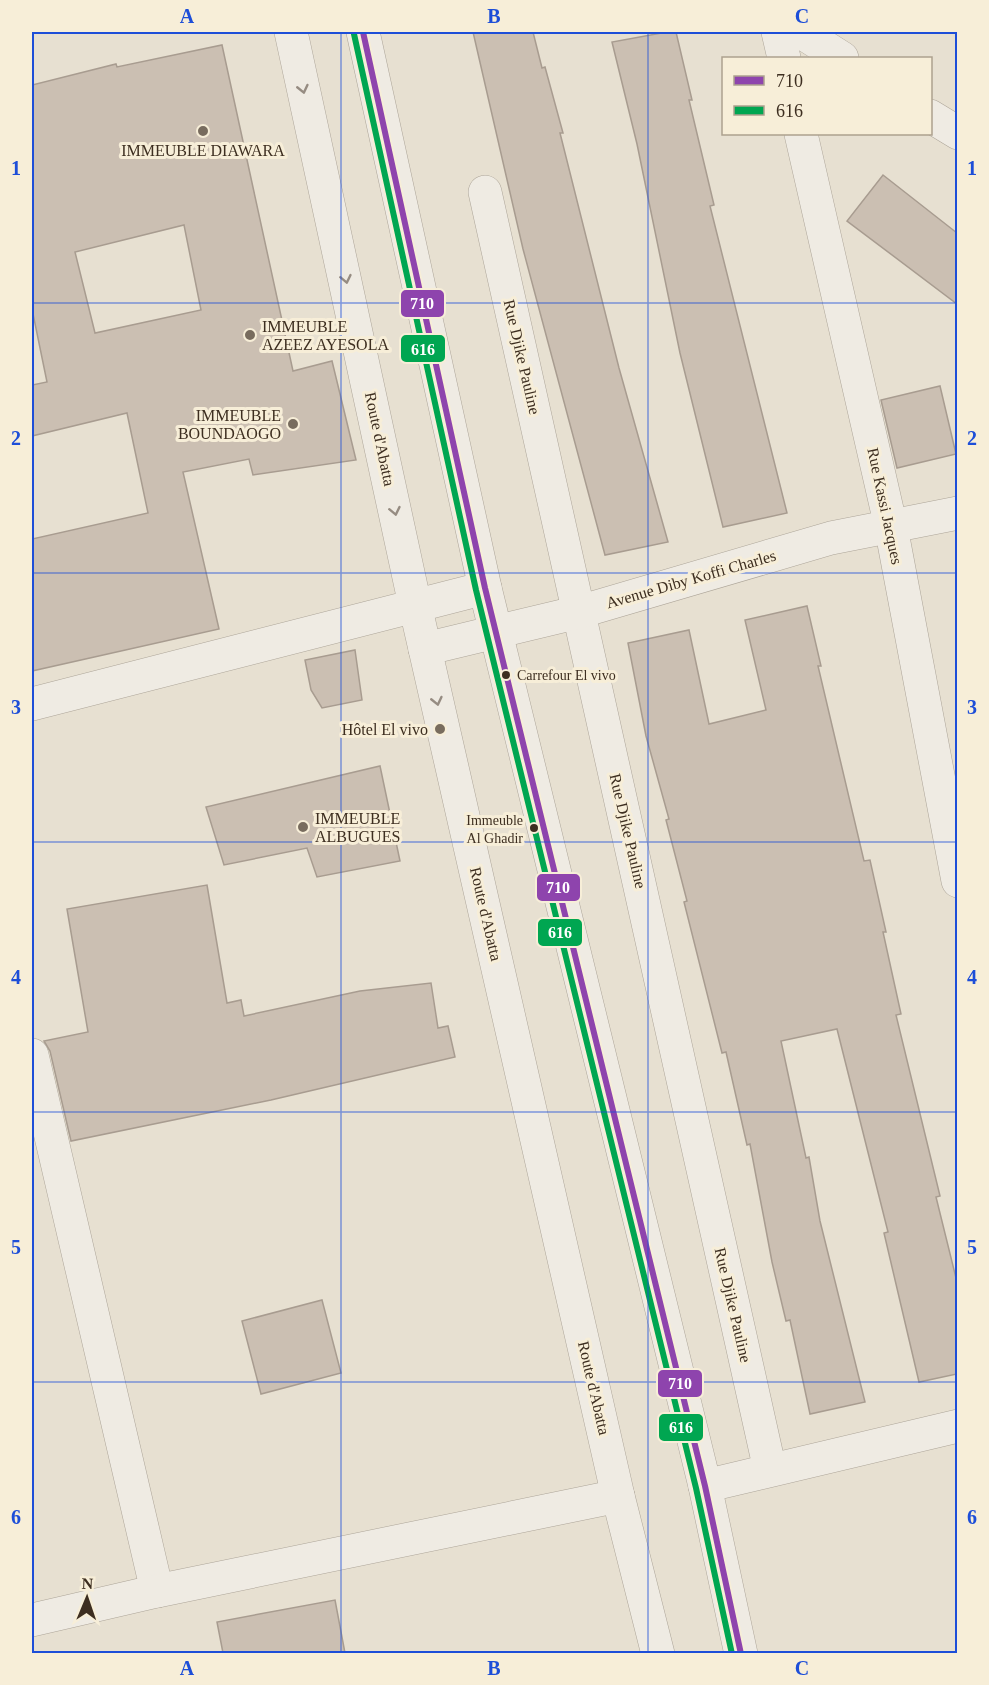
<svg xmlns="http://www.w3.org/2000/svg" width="989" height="1685" viewBox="0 0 989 1685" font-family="Georgia,serif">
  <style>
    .building { fill: #cbbfb2; stroke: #a89c90; stroke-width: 1.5; fill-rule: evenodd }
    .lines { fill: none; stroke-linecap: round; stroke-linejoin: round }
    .minor-casing { stroke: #ada599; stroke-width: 34 }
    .minor { stroke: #efebe3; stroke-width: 33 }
    .bus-1-casing { stroke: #f7eed8; stroke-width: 10 }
    .bus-2-casing { stroke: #f7eed8; stroke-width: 10 }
    .bus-1 { stroke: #8e44ad; stroke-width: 6 }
    .bus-2 { stroke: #00a651; stroke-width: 6 }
    .oneway { stroke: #968c82 }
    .grid { fill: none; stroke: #1d4ed8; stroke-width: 1.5; stroke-opacity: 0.55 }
    .poi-dot { fill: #786c5e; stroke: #f7eed8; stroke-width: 2 }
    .bus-dot { fill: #3d2e20; stroke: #f7eed8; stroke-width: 2 }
    .labels { text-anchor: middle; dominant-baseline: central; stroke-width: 6; stroke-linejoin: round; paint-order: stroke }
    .bus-label { font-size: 14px; fill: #3d2e20; stroke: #f7eed8; text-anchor: start }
    .poi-label { font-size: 16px; fill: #3d2e20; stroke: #f7eed8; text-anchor: start }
    .street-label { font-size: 16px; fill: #3d2e20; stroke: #f7eed8 }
    .line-badge { stroke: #f7eed8; stroke-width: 2 }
    .badge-label { font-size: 16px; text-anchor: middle; font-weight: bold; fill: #fff }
    .neatline { fill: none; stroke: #1d4ed8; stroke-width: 2 }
    .grid-label { font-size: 20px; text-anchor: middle; font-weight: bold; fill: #1d4ed8 }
  </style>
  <rect width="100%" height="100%" fill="#e7e0d1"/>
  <g class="building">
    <polygon points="473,32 533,32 542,68 545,67 563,133 560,133 619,368 668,542 605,555 523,249"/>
    <polygon points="667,32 676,32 692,100 689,100 714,205 710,206 787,513 723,527 680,353 637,144 612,42"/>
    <path d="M222,45L293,371L332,361L356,460L253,475L249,459L183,472L219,629L32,671V539L148,513L127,413L32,436V385L47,382L32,309V85L116,64L117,67ZM184,225L201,310L95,333L75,252Z"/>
    <polygon points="883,175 957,233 957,304 847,221"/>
    <polygon points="940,386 956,454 897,468 881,400"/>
    <polygon points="807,606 821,666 818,666 864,861 870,860 886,932 883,932 901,1014 896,1015 940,1196 936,1197 957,1282 957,1374 919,1382 884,1233 888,1232 837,1029 781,1041 806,1158 809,1157 820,1221 865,1402 810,1414 790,1320 786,1321 772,1262 750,1144 747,1145 726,1052 722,1053 684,902 687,901 666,820 669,819 646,736 628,643 689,630 709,724 766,710 745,620"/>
    <polygon points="355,650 362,700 322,708 311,690 305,660"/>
    <polygon points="380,766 400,861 317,877 307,848 224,865 206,807"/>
    <polygon points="207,885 227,1003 241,1000 244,1016 360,991 431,983 438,1028 448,1026 455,1057 271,1100 71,1141 50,1051 44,1041 88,1032 67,909"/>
    <polygon points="322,1300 341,1373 261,1394 242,1321"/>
    <polygon points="335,1600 345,1653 223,1653 217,1622"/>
  </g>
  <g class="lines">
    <g class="minor-casing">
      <g id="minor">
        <polyline points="291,32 415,605 618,1496 658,1654"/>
        <polyline points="363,32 485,588 705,1486 741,1654"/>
        <polyline points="778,32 784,58"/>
        <polyline points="801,32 842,58"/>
        <polyline points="930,116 958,133"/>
        <polyline points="801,134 891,527 958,881"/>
        <polyline points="485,192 770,1470"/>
        <polyline points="425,649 579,612 831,538 958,513"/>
        <polyline points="32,704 485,588"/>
        <polyline points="32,1055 157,1591"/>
        <polyline points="705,1486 958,1426"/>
        <polyline points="32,1620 157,1591 618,1496"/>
      </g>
    </g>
    <use href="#minor" class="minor"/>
    <g class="bus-1-casing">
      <polyline id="bus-1" points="363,32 485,588 705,1486 741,1654"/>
    </g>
    <g class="bus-2-casing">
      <polyline id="bus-2" points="354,34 476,590 696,1488 732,1654"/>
    </g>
    <use href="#bus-1" class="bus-1"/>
    <use href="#bus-2" class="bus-2"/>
  </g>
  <defs><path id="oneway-chevron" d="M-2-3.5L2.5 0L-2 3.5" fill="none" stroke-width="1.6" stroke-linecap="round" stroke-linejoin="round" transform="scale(1.5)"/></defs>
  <g class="oneway">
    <use href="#oneway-chevron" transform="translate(303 89) rotate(77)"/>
    <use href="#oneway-chevron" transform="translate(346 279) rotate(78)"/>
    <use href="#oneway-chevron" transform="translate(395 511) rotate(78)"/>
    <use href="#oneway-chevron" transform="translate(437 701) rotate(77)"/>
  </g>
  <path class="grid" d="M341,32V1654M648,32V1654M32,303H958M32,573H958M32,842H958M32,1112H958M32,1382H958"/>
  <g class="poi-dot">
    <circle cx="203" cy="131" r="6"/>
    <circle cx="250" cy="335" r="6"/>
    <circle cx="293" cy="424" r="6"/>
    <circle cx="440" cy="729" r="6"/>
    <circle cx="303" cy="827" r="6"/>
  </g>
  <g class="bus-dot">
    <circle cx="506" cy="675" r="5"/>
    <circle cx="534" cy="828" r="5"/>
  </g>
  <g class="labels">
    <g class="bus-label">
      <text x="517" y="675">Carrefour El vivo</text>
      <text x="523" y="820" text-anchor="end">Immeuble<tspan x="523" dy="18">Al Ghadir</tspan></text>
    </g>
    <g class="poi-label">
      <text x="203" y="150" text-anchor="middle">IMMEUBLE DIAWARA</text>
      <text x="262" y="326">IMMEUBLE<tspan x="262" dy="18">AZEEZ AYESOLA</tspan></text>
      <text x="281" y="415" text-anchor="end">IMMEUBLE<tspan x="281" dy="18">BOUNDAOGO</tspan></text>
      <text x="428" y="729" text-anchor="end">Hôtel El vivo</text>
      <text x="315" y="818">IMMEUBLE<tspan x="315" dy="18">ALBUGUES</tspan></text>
    </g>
    <g class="street-label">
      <text transform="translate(522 357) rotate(77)">Rue Djike Pauline</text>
      <text transform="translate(380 439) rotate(78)">Route d'Abatta</text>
      <text transform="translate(885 506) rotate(78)">Rue Kassi Jacques</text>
      <text transform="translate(691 579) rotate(-16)">Avenue Diby Koffi Charles</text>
      <text transform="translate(628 831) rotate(77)">Rue Djike Pauline</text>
      <text transform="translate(486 914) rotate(77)">Route d'Abatta</text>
      <text transform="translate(733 1305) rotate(77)">Rue Djike Pauline</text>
      <text transform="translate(594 1388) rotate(77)">Route d'Abatta</text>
    </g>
  </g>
  <g class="line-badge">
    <rect x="400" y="289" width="45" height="29" rx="6" fill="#8e44ad"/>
    <rect x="400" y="334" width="46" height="29" rx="6" fill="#00a651"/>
    <rect x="536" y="873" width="45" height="29" rx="6" fill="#8e44ad"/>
    <rect x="537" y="918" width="46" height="29" rx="6" fill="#00a651"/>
    <rect x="657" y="1369" width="46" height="29" rx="6" fill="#8e44ad"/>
    <rect x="658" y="1413" width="46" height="29" rx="6" fill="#00a651"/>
  </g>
  <g class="badge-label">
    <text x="422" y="309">710</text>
    <text x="423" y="355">616</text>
    <text x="558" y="893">710</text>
    <text x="560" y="938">616</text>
    <text x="680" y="1389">710</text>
    <text x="681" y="1433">616</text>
  </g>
  <rect width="989" height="1685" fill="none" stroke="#f7eed8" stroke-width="66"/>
  <rect x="722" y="57" width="210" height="78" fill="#f7eed8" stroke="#ada18e" stroke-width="1.5"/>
  <rect x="734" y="76" width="30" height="9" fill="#8e44ad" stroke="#ada18e" stroke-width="1.5"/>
  <text x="776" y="87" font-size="18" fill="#3d2e20">710</text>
  <rect x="734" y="106" width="30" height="9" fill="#00a651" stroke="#ada18e" stroke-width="1.5"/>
  <text x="776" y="117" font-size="18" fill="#3d2e20">616</text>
  <g transform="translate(87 1598) rotate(2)" stroke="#f7eed8" stroke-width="4.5" paint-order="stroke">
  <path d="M0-4.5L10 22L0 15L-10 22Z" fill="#3d2e20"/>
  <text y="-9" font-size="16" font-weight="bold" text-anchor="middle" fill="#3d2e20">N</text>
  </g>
  <rect x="33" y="33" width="923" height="1619" class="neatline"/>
  <g class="grid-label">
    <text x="187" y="23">A</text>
    <text x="494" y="23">B</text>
    <text x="802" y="23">C</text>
    <text x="16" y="175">1</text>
    <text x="972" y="175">1</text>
    <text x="16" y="445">2</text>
    <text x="972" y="445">2</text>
    <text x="16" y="714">3</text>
    <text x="972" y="714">3</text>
    <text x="16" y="984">4</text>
    <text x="972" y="984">4</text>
    <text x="16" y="1254">5</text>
    <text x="972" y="1254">5</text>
    <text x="16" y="1524">6</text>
    <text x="972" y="1524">6</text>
    <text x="187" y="1675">A</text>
    <text x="494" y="1675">B</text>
    <text x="802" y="1675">C</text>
  </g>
</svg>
